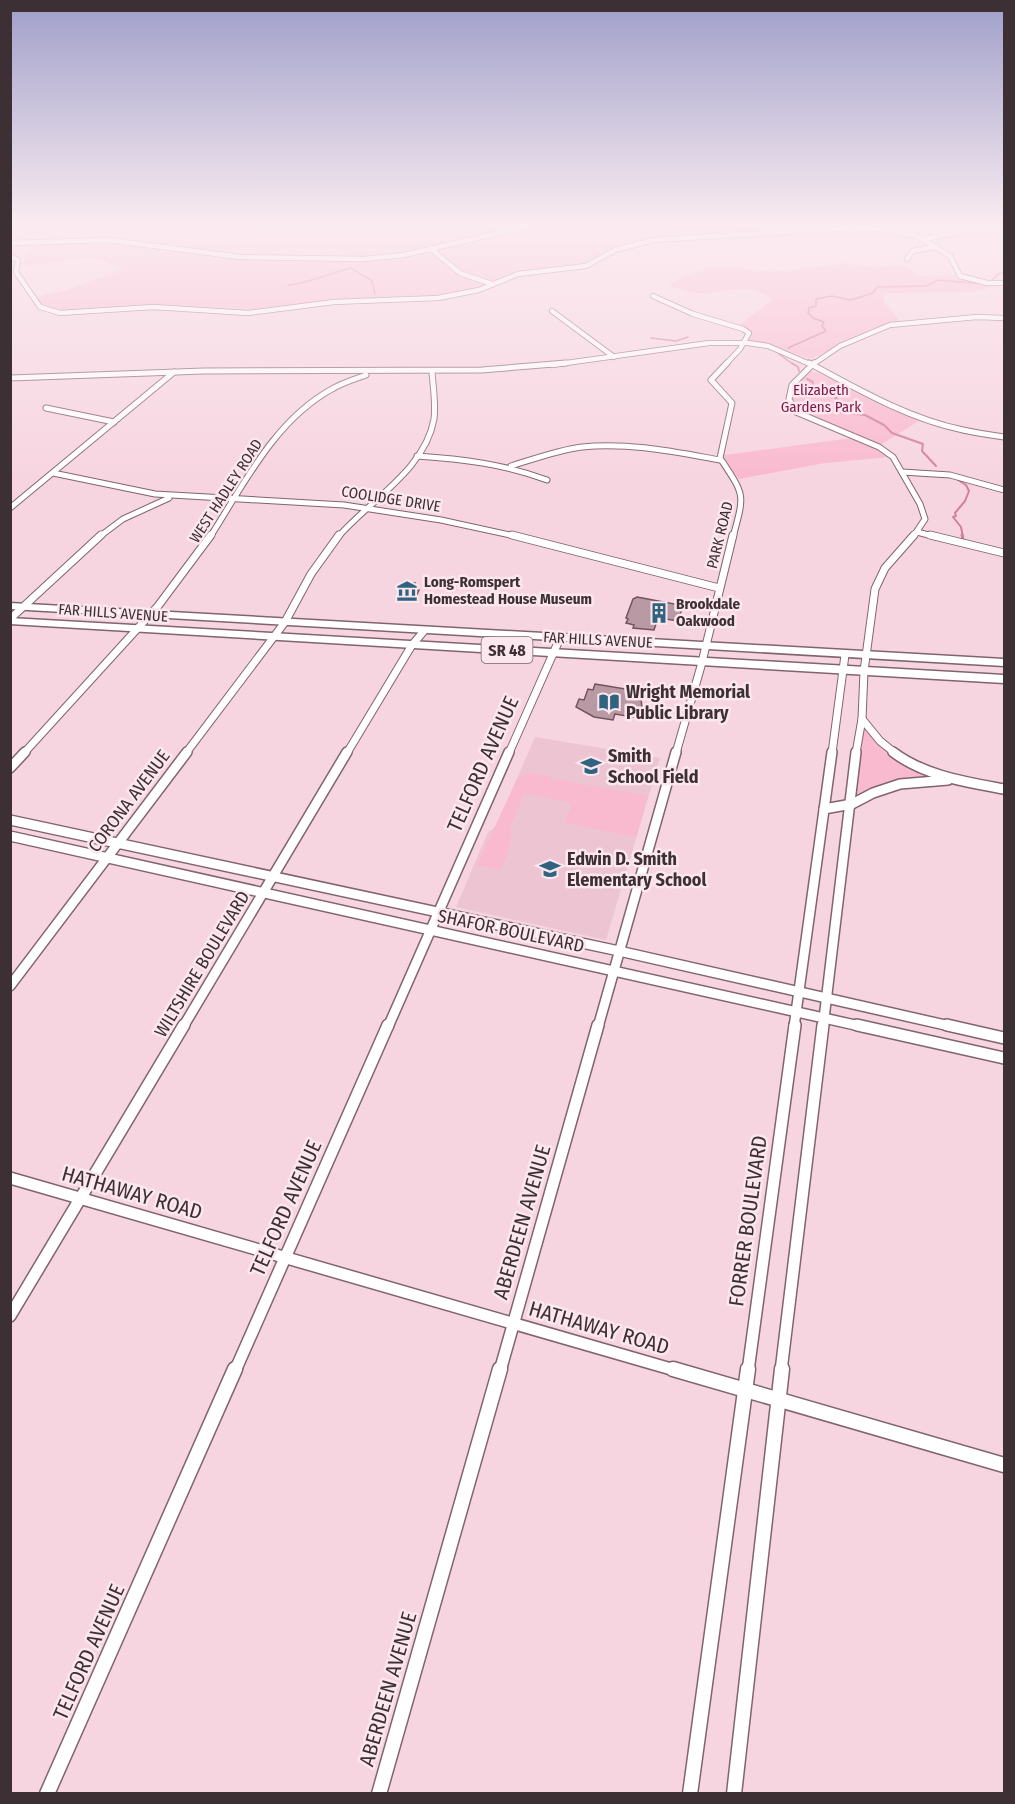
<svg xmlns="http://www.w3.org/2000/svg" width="1015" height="1804" viewBox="0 0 1015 1804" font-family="'Fira Sans Condensed',sans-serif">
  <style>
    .built { fill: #edc5d2 }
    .green { fill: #f9b9cf }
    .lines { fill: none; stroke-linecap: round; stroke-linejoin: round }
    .stream-far2 { stroke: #d37f9e; stroke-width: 1.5 }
    .stream-far1 { stroke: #d37f9e; stroke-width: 2 }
    .stream { stroke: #d37f9e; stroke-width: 3 }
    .building { fill: #b99aa4; stroke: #71545e; stroke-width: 1.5 }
    .street-far5-casing { stroke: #81646d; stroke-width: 6 }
    .street-far4-casing { stroke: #81646d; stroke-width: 7 }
    .street-far3-casing { stroke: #81646d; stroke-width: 9 }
    .street-far2-casing { stroke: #81646d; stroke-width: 12 }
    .street-far1-casing { stroke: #81646d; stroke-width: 14 }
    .street-casing { stroke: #81646d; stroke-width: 17 }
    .primary-casing { stroke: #81646d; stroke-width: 3 }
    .street-far5 { stroke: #fff; stroke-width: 4.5 }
    .street-far4 { stroke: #fff; stroke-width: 5 }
    .street-far3 { stroke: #fff; stroke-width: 7 }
    .street-far2 { stroke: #fff; stroke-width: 9 }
    .street-far1 { stroke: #fff; stroke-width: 11 }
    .street { stroke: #fff; stroke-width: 14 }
    .primary { fill: #fff; fill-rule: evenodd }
    .labels { text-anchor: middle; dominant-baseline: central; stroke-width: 5; stroke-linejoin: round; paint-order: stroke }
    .far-park-label { font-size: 15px; fill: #7d1a49; stroke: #fbe7ed }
    .far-street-label { font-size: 15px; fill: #3d3034; stroke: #fbe7ed }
    .far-poi-label { font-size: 15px; font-weight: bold; fill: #3d3034; stroke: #fbe7ed; text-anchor: start }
    .shield { fill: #fbe7ed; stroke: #76676c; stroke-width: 1.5 }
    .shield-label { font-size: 16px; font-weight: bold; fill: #3d3034 }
    .poi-label { font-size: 18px; font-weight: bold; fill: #3d3034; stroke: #fbe7ed; text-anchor: start }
    .street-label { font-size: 18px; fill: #3d3034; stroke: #fbe7ed }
    .near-street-label { font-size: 21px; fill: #3d3034; stroke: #fbe7ed }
  </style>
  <rect width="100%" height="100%" fill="#f7d5e0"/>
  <polygon class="built" points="535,737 660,758 606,940 456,907 488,832 496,827"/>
  <g class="green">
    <polygon points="11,227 805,227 804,231 655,240 615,250 592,264 518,274 454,296 347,302 262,313 173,308 49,312 33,298 66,290 124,269 94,257 22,266 30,246 44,243 19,243 22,245 11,255"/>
    <path d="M842,263L871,267L902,265L919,276L953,275L963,279L1003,285L972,292L884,293V302L901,322L871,329L811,359L752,341L750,340L751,334L738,326L772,300C753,280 721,294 698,293C689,293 678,288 669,286C714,255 734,273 782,271C802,270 822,266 842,263Z"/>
    <path d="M809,371L819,373L867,397L920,420L879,446L795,409C788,392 795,383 809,371Z"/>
    <polygon points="852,438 870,445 889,457 825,463 739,479 726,463 724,455"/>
    <polygon points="860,729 871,730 883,745 945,776 919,781 852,804"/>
    <polygon points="530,773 552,777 545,797 524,794 509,829 513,831 509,843 511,844 501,870 477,865 517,779"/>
    <polygon points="556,779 648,796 636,837 565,823 572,803 545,797 552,780"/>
  </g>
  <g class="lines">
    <g class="stream-far2">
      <polyline points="991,281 998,274 1004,273"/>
      <path d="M288,285C310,283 330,273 351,268L372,281L375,294"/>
      <polyline points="651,338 676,341 688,337"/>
      <polyline points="788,348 826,331 822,326 824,322 813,318 808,313 809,308 816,306 816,299 832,296 851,300 873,293 877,287 926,286 939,280 984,284"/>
      <polyline points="779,354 794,365"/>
    </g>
    <g class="stream-far1">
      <polyline points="792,363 798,367 799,371"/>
      <polyline points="807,379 813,382 813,387 841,392 842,394 835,398 841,402 857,405 834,409 838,412 865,415 884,425 892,433 923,444 922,451 936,466"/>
      <polyline points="958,480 966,485 969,491 965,501 955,513 956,516 953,517 961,527 963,537"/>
    </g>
    <polyline class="stream" points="962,535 963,539"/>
  </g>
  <g class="building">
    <polygon points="403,582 415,583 415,589 419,590 414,601 399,600 401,594 399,594"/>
    <polygon points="637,597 680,605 679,609 681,611 679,621 658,618 654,630 633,628 634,625 626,623 628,619 626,618 633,599"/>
    <polygon points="595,684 638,691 636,697 641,698 642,709 639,718 615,714 613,720 594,717 576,707 579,699 584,700 588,689 593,690"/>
  </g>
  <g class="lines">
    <g class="street-far5-casing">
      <g id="street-far5">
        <polyline points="925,239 978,227"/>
        <polyline points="10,243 108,240 240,257 364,259 404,255 525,227"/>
        <polyline points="431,249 460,273 492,284"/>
        <polyline points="10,256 18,260 16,272 40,307 60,313 153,307 248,313 334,302 438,298 479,290 518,274 586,266 615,250 654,240 849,228 887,229 917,236 950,256 960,276 987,283 1004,283"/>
        <polyline points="907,259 913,251 937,246"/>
        <polyline points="653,296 693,314 743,329 749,333 740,349 725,365"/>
        <polyline points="552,311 614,357"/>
        <polyline points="552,365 709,343 748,343 768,346 812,365"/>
        <polyline points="812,365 840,346 890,325 977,317 1004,318"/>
      </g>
    </g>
    <g class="street-far4-casing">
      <g id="street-far4">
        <path d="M727,363L711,380L732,403L720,458C745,496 745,493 733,537"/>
        <path d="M809,363C857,389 909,419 963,430C976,433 990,435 1004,437"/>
        <polyline points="814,363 792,385 789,399 796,412 879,447 893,457 920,504 925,519 913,537"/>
        <polyline points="10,378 204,371 482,370 566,363"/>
        <polyline points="46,408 114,422"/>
        <path d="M417,456C462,459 504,464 547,480"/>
        <path d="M511,466C534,459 558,450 582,447C628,442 675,452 720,460"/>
        <polyline points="902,472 950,475 1004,490"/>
        <polyline points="53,473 155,494 344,505 441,520 519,537"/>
        <polyline points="10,508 174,372"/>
        <polyline points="917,532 936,537"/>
        <polyline points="99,537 123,519 169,498"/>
        <path d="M210,537C244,484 275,420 332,389C342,383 355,379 366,375"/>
        <path d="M338,537C370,500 425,470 434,419C436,403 433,387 432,372"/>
      </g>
    </g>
    <g class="street-far3-casing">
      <g id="street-far3">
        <polyline points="512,535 719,588"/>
        <polyline points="930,535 1004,553"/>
        <polyline points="10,619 101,535"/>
        <polyline points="862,719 880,741 895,753"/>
        <polyline points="24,753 158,606 211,535"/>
        <polyline points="186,753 285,622 311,574 339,535"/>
        <polyline points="347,753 412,645 424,631"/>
        <polyline points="509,753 560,638"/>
        <polyline points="676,753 701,666 733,535"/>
        <polyline points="832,753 845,655"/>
        <polyline points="856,753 862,719 864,671 875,589 885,568 914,535"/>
      </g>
    </g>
    <g class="street-far2-casing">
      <g id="street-far2">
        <path d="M893,752C925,776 966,782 1004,789"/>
        <polyline points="10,768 25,752"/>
        <polyline points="824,809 852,804 873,793 900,784 948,780"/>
        <polyline points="10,820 619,951 954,1027"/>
        <polyline points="10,836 864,1027"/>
        <polyline points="10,986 187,752"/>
        <polyline points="183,1027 347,752"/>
        <polyline points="388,1027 509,752"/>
        <polyline points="598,1027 676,752"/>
        <polyline points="794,1027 832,752"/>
        <polyline points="823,1027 856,752"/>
      </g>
    </g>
    <g class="street-far1-casing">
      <g id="street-far1">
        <polyline points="857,1025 1004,1058"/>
        <polyline points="947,1025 1004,1038"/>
        <polyline points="10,1178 678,1371"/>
        <polyline points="10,1316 184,1025"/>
        <polyline points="235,1371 388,1025"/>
        <polyline points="500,1371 598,1025"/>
        <polyline points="748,1371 795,1025"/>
        <polyline points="781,1371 823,1025"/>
      </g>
    </g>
    <g class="street-casing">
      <g id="street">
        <polyline points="673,1369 1004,1465"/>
        <polyline points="47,1794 235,1369"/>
        <polyline points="379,1794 500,1369"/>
        <polyline points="690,1794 748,1369"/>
        <polyline points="734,1794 782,1369"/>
      </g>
    </g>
    <g class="primary-casing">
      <g id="primary">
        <polygon points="10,603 1004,659 1004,666 10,609"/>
        <polygon points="10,618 1004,675 1004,683 10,624"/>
      </g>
    </g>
    <use href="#street-far5" class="street-far5"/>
    <use href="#street-far4" class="street-far4"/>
    <use href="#street-far3" class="street-far3"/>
    <use href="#street-far2" class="street-far2"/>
    <use href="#street-far1" class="street-far1"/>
    <use href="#street" class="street"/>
    <use href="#primary" class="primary"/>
  </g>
  <linearGradient id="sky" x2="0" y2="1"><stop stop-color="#9f9fca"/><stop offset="0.47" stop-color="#fbecf1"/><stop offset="1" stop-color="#fbecf1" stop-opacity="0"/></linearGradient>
  <rect width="1015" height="480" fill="url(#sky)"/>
  <defs>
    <g id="museum-bare" transform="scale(1.62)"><path d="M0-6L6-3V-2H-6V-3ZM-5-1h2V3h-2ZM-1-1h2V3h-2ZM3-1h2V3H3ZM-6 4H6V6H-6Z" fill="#306380" stroke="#fbe7ed" stroke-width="2.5" paint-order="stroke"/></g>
    <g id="building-bare" transform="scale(1.62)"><path d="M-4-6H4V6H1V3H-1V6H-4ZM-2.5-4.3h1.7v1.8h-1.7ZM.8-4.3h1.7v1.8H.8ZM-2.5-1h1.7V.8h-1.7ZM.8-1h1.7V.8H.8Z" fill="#306380" stroke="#fbe7ed" stroke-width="2.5" paint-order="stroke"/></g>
    <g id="library-bare" transform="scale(1.62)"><path d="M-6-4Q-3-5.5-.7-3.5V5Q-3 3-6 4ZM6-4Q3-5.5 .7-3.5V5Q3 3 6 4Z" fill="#306380" stroke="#fbe7ed" stroke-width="2.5" paint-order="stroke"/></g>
    <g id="school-bare" transform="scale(1.62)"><path d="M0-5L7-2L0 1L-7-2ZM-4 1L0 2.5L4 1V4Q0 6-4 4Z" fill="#306380" stroke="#fbe7ed" stroke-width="2.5" paint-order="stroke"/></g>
  </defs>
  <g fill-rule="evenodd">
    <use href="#museum-bare" x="407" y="591"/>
    <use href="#building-bare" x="659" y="613"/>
    <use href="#library-bare" x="609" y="702"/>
    <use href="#school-bare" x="591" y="766"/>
    <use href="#school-bare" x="550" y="869"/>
  </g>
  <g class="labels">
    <g class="far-park-label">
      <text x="821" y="390">Elizabeth<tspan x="821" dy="17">Gardens Park</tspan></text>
    </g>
    <g class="far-street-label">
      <text transform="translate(226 491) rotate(-57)">WEST HADLEY ROAD</text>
      <text transform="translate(391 499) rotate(9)">COOLIDGE DRIVE</text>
      <text transform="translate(720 535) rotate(-76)">PARK ROAD</text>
      <text transform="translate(113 613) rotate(4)">FAR HILLS AVENUE</text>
      <text transform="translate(598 640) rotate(3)">FAR HILLS AVENUE</text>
    </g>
    <g class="far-poi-label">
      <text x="424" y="582">Long-Romspert<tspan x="424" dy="17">Homestead House Museum</tspan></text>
      <text x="676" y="604">Brookdale<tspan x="676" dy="17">Oakwood</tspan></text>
    </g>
    <rect class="shield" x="481.5" y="637" width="51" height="26" rx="4.5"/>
    <g class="shield-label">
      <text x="507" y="650">SR 48</text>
    </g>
    <g class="poi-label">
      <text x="626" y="692">Wright Memorial<tspan x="626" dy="21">Public Library</tspan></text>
      <text x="608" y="756">Smith<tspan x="608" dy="21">School Field</tspan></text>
      <text x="567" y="859">Edwin D. Smith<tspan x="567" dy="21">Elementary School</tspan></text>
    </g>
    <g class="street-label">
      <text transform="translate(129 801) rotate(-53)">CORONA AVENUE</text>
      <text transform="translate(511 931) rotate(12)">SHAFOR BOULEVARD</text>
      <text transform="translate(202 964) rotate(-59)">WILTSHIRE BOULEVARD</text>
    </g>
    <g class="near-street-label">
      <text transform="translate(483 764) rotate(-66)">TELFORD AVENUE</text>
      <text transform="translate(132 1193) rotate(16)">HATHAWAY ROAD</text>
      <text transform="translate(286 1208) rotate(-66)">TELFORD AVENUE</text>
      <text transform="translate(748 1221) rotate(-82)">FORRER BOULEVARD</text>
      <text transform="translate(522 1222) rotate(-74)">ABERDEEN AVENUE</text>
      <text transform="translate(599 1328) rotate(16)">HATHAWAY ROAD</text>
      <text transform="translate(89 1652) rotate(-66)">TELFORD AVENUE</text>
      <text transform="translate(388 1689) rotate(-74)">ABERDEEN AVENUE</text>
    </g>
  </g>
  <rect width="1015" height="1804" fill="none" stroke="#3d3034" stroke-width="24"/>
</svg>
